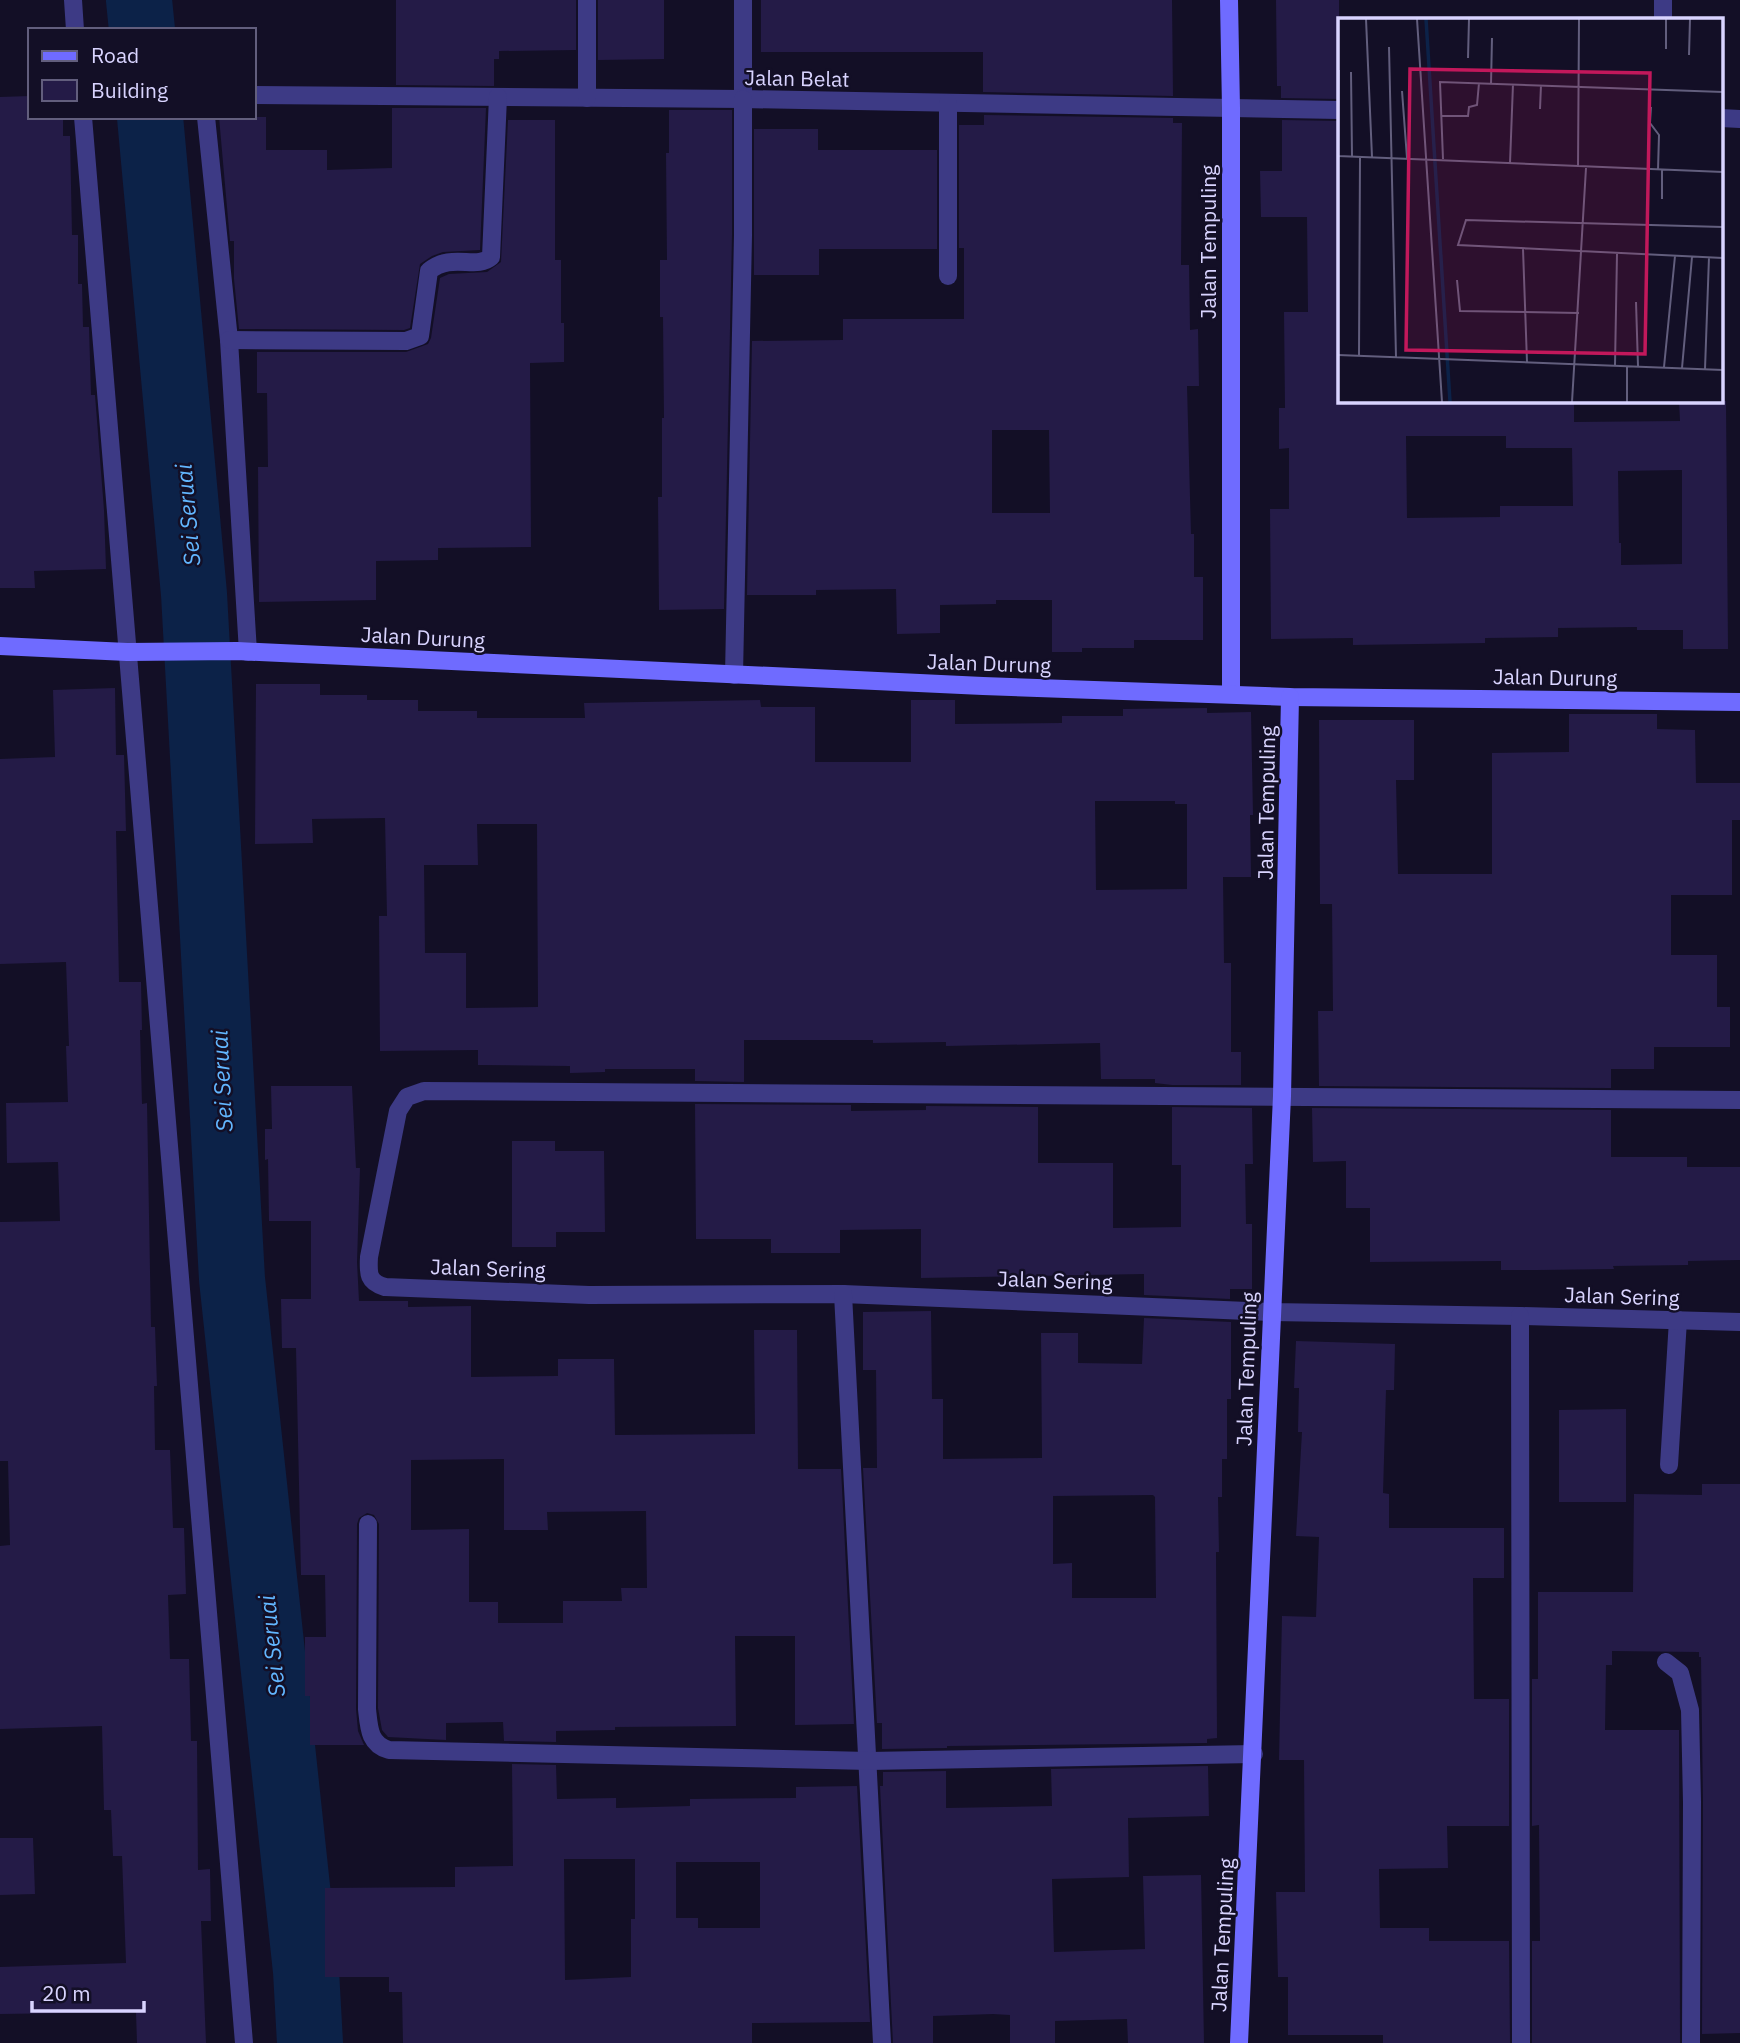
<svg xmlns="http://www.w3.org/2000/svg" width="1740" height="2043" viewBox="0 0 1740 2043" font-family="'IBM Plex Sans',sans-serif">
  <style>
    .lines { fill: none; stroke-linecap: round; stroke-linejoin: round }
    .river { stroke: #0c2248; stroke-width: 66 }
    .building { fill: #241b47; fill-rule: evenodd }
    .lane { stroke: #3d3a85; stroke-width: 18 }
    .street { stroke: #3d3a85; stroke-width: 18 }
    .secondary { stroke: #6f6bff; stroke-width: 18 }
    .labels { text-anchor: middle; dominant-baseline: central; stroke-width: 5; stroke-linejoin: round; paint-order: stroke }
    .street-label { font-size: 21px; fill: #d9d4ff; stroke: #130f26 }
    .water-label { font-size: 23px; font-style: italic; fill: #62b6ff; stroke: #130f26 }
    .inset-river { fill: none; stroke: #0c2248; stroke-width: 3.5 }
    .inset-road { fill: none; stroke: #625e7d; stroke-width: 2 }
    .view { fill: #c2185b; fill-opacity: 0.15; stroke: #c2185b; stroke-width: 3.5 }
    .inset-edge { fill: none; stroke: #d9d4ff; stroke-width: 3.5 }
  </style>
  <rect width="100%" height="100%" fill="#130f26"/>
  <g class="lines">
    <g class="river">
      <polyline points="139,0 142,30"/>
      <polyline points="150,117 194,594 232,1279 306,1971 310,2043"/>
    </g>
  </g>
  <g class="building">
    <polygon points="396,0 576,0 576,50 499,51 499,59 494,59 494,86 396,85"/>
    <polygon points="598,0 664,0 664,59 598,60"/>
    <polygon points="761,0 1172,0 1173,96 983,92 983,52 761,52"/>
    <polygon points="1276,0 1339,0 1339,99 1281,98 1281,86 1277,86"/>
    <polygon points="30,96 30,117 63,117 63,136 70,136 72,235 78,235 78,284 82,284 83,327 89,327 91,395 95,395 104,510 106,569 34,571 35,588 0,588 0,97"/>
    <polygon points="392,108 486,108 480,250 443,252 432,256 420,264 410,328 404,330 239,329 234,279 234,241 230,241 219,117 266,117 266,150 327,150 327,170 392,168"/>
    <polygon points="669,110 732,110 732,235 724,609 659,610 658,497 662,497 662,418 664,418 663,317 660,317 660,260 667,260 666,153 669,153"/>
    <path d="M984,115L1173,118V123H1182L1181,265H1189L1190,330L1198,329L1199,386H1187L1191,534H1194V577H1203V640H1134V648H1082V652H1052V600H996V604L940,605V633L897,634L896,589L816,590V595H747L752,341L843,340V319H964V248H959V125H984ZM992,430H1049L1050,513H992Z"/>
    <polygon points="508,120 555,120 555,260 561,260 561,323 564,323 564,362 530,363 531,547 438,548 438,560 376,561 376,600 259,602 258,467 268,467 267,393 257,393 257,352 406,352 428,344 431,338 440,278 449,274 487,272 501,262"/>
    <path d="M1282,120L1339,121V167H1337V237H1339V401H1574V422L1680,421L1679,401H1726L1728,649H1683V630H1637V627L1558,628V637L1485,638V643L1353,645V638L1271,639L1270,509H1289V448L1279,449V408H1285L1284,312H1308L1307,217H1261L1260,171H1282ZM1406,436H1506V448H1572L1573,506H1500V517L1407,518ZM1682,470V564L1621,565V543H1619L1618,471Z"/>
    <polygon points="754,129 818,129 818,150 937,150 937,249 819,249 819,275 754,275"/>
    <path d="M256,684H320V695H367V700H418V711H477V718H585L584,703L760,700L761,707H815V762H911V700H955V724L1062,723V716H1123V709L1207,708V713L1251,712L1253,815H1250L1251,877H1223L1224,963H1231V1052H1241V1085H1172L1155,1083V1079H1101L1100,1043L946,1046V1042L873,1043V1040H744V1082L695,1081V1069H605V1072L570,1073V1066L478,1065V1050L380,1051L379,916H387L385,818L312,819L313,843L255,844ZM1095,801H1175V804H1187V889L1096,890ZM477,824H537L538,1007L466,1008V953H425L424,865H478Z"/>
    <polygon points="115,688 116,755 124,755 126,831 116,831 119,982 141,982 142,1030 140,1030 142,1104 147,1103 151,1327 155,1327 157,1386 154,1386 155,1450 170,1450 173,1528 184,1528 186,1594 168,1595 170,1659 189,1659 191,1741 197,1741 198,1870 210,1869 211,1921 201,1921 206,2043 137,2043 136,2012 0,2014 0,1967 126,1963 122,1856 113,1856 111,1810 104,1810 102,1726 0,1729 0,1546 10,1545 8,1461 0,1461 0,1222 60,1221 58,1162 7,1163 6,1103 68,1102 66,1046 69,1046 66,962 0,964 0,759 55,757 53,690"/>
    <polygon points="1569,714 1657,714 1657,729 1695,730 1696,783 1740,783 1740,820 1732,820 1732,895 1671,895 1671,955 1717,955 1717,1007 1730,1007 1730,1047 1654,1047 1654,1069 1611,1069 1611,1088 1319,1086 1318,1011 1333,1011 1332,904 1320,904 1319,720 1414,720 1414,780 1396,780 1398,874 1492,874 1492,753 1569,752"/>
    <path d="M271,1086H352L356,1168H360L357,1262L359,1301H408V1307L471,1306V1377L558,1376V1359H614L615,1435L755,1434L754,1330H797L798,1469H841L854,1724L795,1725V1636H735L736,1726L615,1727V1730L556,1731V1742L504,1741L503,1722L446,1723V1740L388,1737L382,1730L378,1708L379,1524L374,1515L367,1513L359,1518L357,1524L356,1709L358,1731L364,1745H310V1696H305V1637H326L325,1575H301L296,1348H282L281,1299H311V1221H269L268,1159L265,1160V1129H272ZM504,1459V1530H548L547,1512L646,1511L647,1588H621L622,1601H563V1623H498V1602H469V1529L411,1530V1460Z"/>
    <polygon points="695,1104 851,1105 851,1111 926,1110 926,1106 1038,1107 1038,1163 1113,1163 1113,1228 1181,1227 1181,1165 1172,1165 1172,1107 1252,1108 1253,1164 1245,1164 1246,1224 1252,1224 1252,1289 1230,1289 1230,1299 1144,1295 1144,1274 921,1278 921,1229 840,1230 840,1253 771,1253 771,1239 696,1239"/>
    <polygon points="1312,1108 1611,1110 1611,1157 1687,1157 1687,1167 1740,1167 1740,1260 1688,1261 1688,1265 1613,1266 1614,1269 1538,1270 1501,1270 1501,1261 1370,1262 1370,1208 1346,1208 1346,1161 1313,1162"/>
    <polygon points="512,1141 555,1141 555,1151 604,1151 605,1232 556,1232 556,1247 512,1247"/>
    <path d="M931,1311L932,1399H943V1459L1042,1458L1041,1333H1078V1363L1142,1364L1144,1318L1231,1322V1399H1227V1459H1222V1497H1218L1219,1552H1216L1217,1738L1207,1739V1743L947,1746V1748L882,1749V1723H877L863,1468H877L876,1370H863V1312ZM1153,1495L1155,1497L1156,1598H1072V1563L1053,1564V1496Z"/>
    <polygon points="1296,1341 1395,1344 1394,1390 1386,1390 1383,1493 1389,1494 1389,1528 1504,1528 1504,1578 1473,1578 1474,1699 1509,1699 1509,1826 1447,1826 1448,1868 1379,1869 1380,1928 1429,1928 1429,1941 1509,1941 1510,2043 1383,2043 1383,2035 1288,2035 1288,1977 1278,1977 1276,1892 1305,1892 1304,1760 1279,1760 1282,1616 1316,1617 1319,1537 1296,1536 1302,1432 1298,1432 1299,1388 1294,1388"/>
    <polygon points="1626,1409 1626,1502 1559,1502 1559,1410"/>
    <polygon points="1702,1484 1740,1484 1740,2033 1702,2034 1703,1802 1701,1657 1699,1657 1699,1652 1612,1651 1612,1665 1606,1665 1605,1730 1679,1730 1680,2043 1532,2043 1532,1941 1540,1941 1539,1825 1532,1826 1532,1679 1538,1679 1538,1592 1633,1592 1634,1494 1702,1495"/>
    <path d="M512,1764L556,1765L557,1799L616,1798V1808L690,1806V1799L796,1798V1787L857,1786L870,2022L752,2023V2043H403L402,1992H389V1977H325V1888L455,1887V1867L513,1866ZM564,1859H635V1919H631V1977L565,1980ZM676,1862H760V1928H698V1918H676Z"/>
    <polygon points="1208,1766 1209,1816 1128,1818 1129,1877 1052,1879 1054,1952 1145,1949 1143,1876 1201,1875 1204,2043 1128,2043 1127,2019 1055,2021 1055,2043 1010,2043 1010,2015 993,2014 933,2016 933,2043 893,2043 880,1786 883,1786 883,1772 946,1771 946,1808 1052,1806 1051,1769"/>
    <polygon points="0,1838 33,1838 35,1894 0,1895"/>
  </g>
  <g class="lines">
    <g class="lane">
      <polyline points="743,0 743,99"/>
      <polyline points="1663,19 1663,0"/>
      <polyline points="1669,1465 1678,1320"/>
    </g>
    <g class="street">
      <polyline points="73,0 75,30"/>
      <polyline points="254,95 743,99 1339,110"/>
      <polyline points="587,98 587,0"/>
      <polyline points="83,117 244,2043"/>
      <polyline points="206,117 229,340 248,652"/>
      <polyline points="1721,118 1740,119"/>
      <polyline points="948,276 948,103"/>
      <path d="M229,340L406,341L420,336L429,271C452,252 476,270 491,257L498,97"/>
      <polyline points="734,675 743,235 743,99"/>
      <path d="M1740,1100L424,1091L407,1097L398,1111L369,1257C368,1274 368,1282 385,1287L589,1295L843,1294L1271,1312L1520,1316L1740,1322"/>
      <polyline points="843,1294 882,2043"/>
      <polyline points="1520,1316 1521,2043"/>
      <path d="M368,1524L367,1709C369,1728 369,1744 389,1750L869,1761L1254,1754"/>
      <polyline points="1666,1662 1680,1673 1690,1710 1692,1802 1691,2043"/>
    </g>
    <g class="secondary">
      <polyline points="1229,0 1231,108 1231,693"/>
      <polyline points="0,646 127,652 237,651 983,686 1290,697 1740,702"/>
      <polyline points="1239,2043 1282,1096 1290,697"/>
    </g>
  </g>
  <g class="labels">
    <g class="street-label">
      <text transform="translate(797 78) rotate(1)">Jalan Belat</text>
      <text transform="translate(1208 242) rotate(-90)">Jalan Tempuling</text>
      <text transform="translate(423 637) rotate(3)">Jalan Durung</text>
      <text transform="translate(989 663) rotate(2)">Jalan Durung</text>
      <text transform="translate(1555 677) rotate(1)">Jalan Durung</text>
      <text transform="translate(1266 803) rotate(-89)">Jalan Tempuling</text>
      <text transform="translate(488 1268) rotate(2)">Jalan Sering</text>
      <text transform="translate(1055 1280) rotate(2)">Jalan Sering</text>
      <text transform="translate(1622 1296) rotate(2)">Jalan Sering</text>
      <text transform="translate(1246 1369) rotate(-88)">Jalan Tempuling</text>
      <text transform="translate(1222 1935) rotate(-87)">Jalan Tempuling</text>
    </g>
    <g class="water-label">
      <text transform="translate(187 515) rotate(-95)">Sei Seruai</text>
      <text transform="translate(221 1081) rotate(-93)">Sei Seruai</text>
      <text transform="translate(271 1646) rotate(-96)">Sei Seruai</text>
    </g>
  </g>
  <g transform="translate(1338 18)">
    <rect width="385" height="385" fill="#130f26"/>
    <path class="inset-river" d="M88,1L112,384"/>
    <path class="inset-road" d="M28,1L34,139M79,1L104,384M51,29L58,339M328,31V1M351,37L352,1M130,40L131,1M13,54L14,138M153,66L154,20M64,73L69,140M313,89L312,105L321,117L320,152M202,91L203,67M103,98H130L131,89L139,87L141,65M0,138L385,154M0,138L1,52M105,141L102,64L385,74M172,145L175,66M240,149L241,1M324,181V152M385,209L128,202L120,227L385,240M185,231L189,344M119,262L122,293L241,295M298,284L300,348M0,337L385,352M21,338L22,138M277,347L279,236M326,349L337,238M344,350L354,239M367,351L371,239M234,384L248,150M289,384V348"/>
    <path class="view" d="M72,51L312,55L307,336L68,332Z"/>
    <rect width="385" height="385" class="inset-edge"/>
  </g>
  <rect x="28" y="28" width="228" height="91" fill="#130f26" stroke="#625e7d" stroke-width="2"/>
  <rect x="42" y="51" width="35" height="10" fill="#6f6bff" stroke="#625e7d" stroke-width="2"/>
  <text x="91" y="63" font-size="21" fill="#d9d4ff">Road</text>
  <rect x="42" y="80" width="35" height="21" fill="#241b47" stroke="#625e7d" stroke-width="2"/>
  <text x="91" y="98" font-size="21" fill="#d9d4ff">Building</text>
  <path d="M32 2001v10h112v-10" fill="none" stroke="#d9d4ff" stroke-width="3.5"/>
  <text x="42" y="2001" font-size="21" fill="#d9d4ff" stroke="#130f26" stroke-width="5" paint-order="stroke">20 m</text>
</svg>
